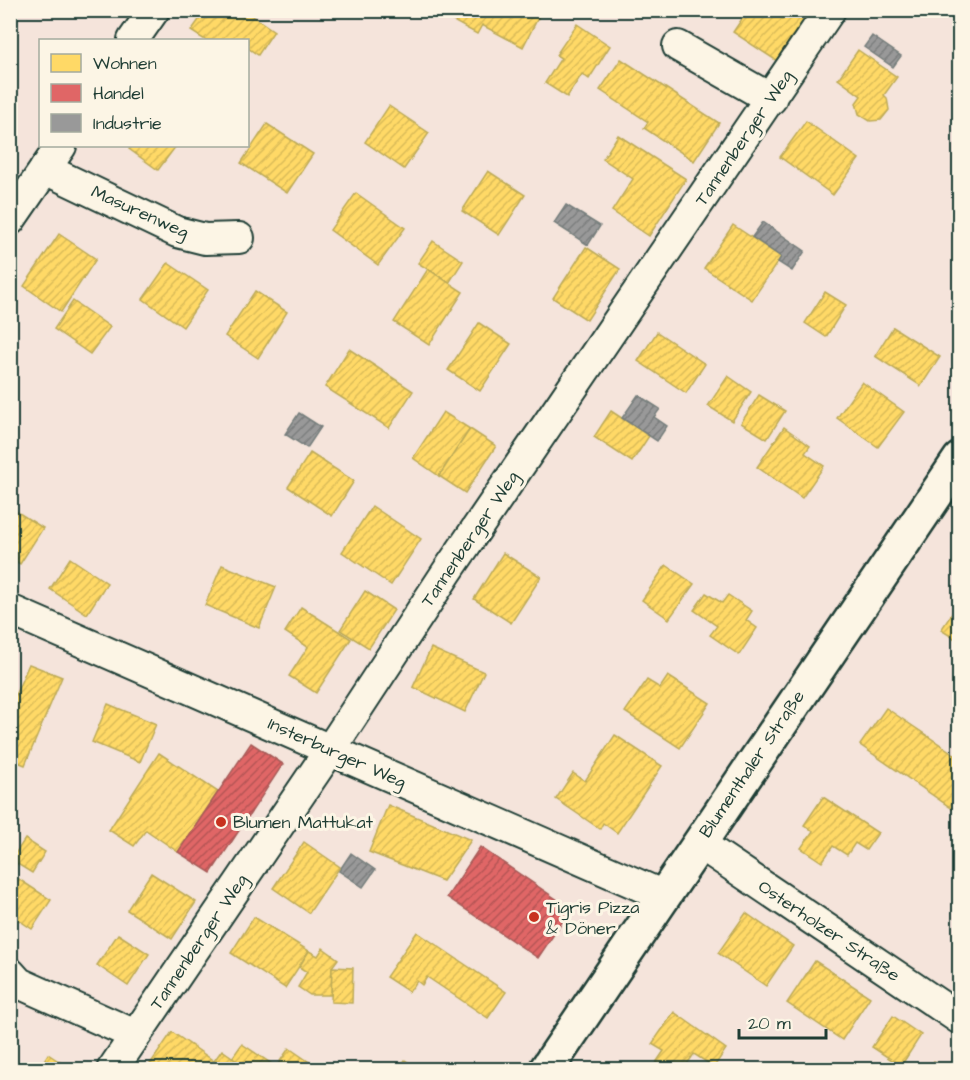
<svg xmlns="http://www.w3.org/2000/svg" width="970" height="1080" viewBox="0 0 970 1080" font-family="'Architects Daughter',sans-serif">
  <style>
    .homes { fill: url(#homes-hatch); stroke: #bcaa57; stroke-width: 1.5 }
    .shops { fill: url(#shops-hatch); stroke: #a65a57; stroke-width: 1.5 }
    .industry { fill: url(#industry-hatch); stroke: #747d7b; stroke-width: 1.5 }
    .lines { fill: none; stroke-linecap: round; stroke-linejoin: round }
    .minor-casing { stroke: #1f3d34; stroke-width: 34 }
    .secondary-casing { stroke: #1f3d34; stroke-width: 38 }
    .minor { stroke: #fcf5e5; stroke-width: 30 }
    .secondary { stroke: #fcf5e5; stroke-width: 33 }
    .poi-dot { fill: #c8321e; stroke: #fcf5e5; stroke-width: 2 }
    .labels { text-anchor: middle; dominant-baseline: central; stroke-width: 6; stroke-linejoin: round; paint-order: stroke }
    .street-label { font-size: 18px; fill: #1f3d34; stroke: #fcf5e5 }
    .poi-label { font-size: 18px; fill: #1f3d34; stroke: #fcf5e5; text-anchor: start }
  </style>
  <defs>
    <pattern id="homes-hatch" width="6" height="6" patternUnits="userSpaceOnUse" patternTransform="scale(1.5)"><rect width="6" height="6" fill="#ffd966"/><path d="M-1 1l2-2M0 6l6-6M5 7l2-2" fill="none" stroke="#dabb59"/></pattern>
    <pattern id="shops-hatch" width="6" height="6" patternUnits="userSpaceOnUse" patternTransform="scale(1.5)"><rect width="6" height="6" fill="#e06666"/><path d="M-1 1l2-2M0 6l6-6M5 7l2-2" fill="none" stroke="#b55555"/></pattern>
    <pattern id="industry-hatch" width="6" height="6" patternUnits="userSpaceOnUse" patternTransform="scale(1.5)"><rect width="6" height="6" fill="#999"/><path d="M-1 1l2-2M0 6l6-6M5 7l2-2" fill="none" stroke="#7c7e7e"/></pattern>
  </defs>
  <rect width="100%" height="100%" fill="#f5e4db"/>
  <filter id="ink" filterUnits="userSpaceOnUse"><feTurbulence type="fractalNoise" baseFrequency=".0167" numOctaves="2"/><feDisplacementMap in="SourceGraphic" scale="12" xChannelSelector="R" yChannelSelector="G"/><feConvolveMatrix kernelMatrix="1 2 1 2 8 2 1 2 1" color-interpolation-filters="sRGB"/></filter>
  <g filter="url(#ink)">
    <g class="homes">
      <polygon points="206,10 244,10 274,31 258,55 248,48 248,40 205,40 191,31"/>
      <polygon points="449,10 542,10 523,47 482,25 477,34 446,17"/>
      <polygon points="748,10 811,10 777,61 733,32"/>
      <polygon points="577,24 610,46 589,79 582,74 567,97 545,83 561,58 556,55"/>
      <polygon points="858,50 897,77 884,95 887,98 889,110 881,120 870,121 859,114 856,103 861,96 838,79"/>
      <polygon points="621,59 719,123 694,161 644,128 648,122 600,90"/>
      <polygon points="389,106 429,133 404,169 365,142"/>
      <polygon points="806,121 859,159 833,195 780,157"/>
      <polygon points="267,124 313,154 287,193 241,163"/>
      <polygon points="618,135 686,179 649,236 612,211 633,179 603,159"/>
      <polygon points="131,146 176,146 158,170 129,149"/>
      <polygon points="488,171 525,195 499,235 462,211"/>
      <polygon points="356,193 405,228 378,265 330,230"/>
      <polygon points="733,225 781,257 752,300 704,268"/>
      <polygon points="59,234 96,259 61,312 24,286"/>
      <polygon points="433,241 463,261 449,283 418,263"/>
      <polygon points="586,247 620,269 587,320 553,298"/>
      <polygon points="168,263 208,290 183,327 143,299"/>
      <polygon points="428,269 463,292 429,345 394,322"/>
      <polygon points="255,291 287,312 258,358 225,336"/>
      <polygon points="825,292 846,305 826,337 805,323"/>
      <polygon points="73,301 110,327 90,354 54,329"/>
      <polygon points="479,323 511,344 480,391 448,370"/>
      <polygon points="893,327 940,357 921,386 875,356"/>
      <polygon points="657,332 705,364 686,393 638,361"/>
      <polygon points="349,349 413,391 389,428 325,387"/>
      <polygon points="728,376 751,392 732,421 708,406"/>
      <polygon points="862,382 904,412 878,447 837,418"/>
      <polygon points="759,395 785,411 767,439 741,423"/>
      <polygon points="611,411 649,436 632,462 594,437"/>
      <polygon points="443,412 470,429 439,476 413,458"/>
      <polygon points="784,427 810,446 805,453 824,466 802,498 757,467"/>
      <polygon points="470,429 496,446 465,493 439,476"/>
      <polygon points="310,453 354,481 332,516 288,487"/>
      <polygon points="372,506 421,539 391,585 342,552"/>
      <polygon points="11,508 43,528 20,564 10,558"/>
      <polygon points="503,553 541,577 511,623 474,599"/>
      <polygon points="70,558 107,583 87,614 50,589"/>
      <polygon points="222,565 276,587 259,628 205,605"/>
      <polygon points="666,565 694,584 669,619 642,600"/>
      <polygon points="365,591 394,610 369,648 340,630"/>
      <polygon points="706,593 722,603 728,595 752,611 746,620 757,628 739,655 710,635 717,626 694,610"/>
      <polygon points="959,603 960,604 960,642 941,630"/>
      <polygon points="301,607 351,639 316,693 289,676 308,647 285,632"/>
      <polygon points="431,648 484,672 465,712 413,687"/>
      <polygon points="29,664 62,677 25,765 10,759 10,707"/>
      <polygon points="668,676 710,703 680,748 625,712 647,680 660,688"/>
      <polygon points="108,704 156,724 140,762 92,742"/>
      <polygon points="886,708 960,758 960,814 860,745"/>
      <polygon points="615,735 662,766 617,833 603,823 600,829 556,799 573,773 585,781"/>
      <polygon points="159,753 218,792 178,852 146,830 134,846 109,830"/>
      <polygon points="823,797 878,833 866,850 855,843 847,855 833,846 822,862 801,848 813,831 804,825"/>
      <polygon points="388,805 471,840 443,881 369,852"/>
      <polygon points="25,839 45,852 32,873 11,860"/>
      <polygon points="304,842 340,867 309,913 273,888"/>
      <polygon points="151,873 196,902 172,939 127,910"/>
      <polygon points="17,878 51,900 32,929 10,914 10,888"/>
      <polygon points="746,913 793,946 766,986 718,953"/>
      <polygon points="254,917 309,951 285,988 231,953"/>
      <polygon points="417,932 506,992 488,1018 427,977 422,985 417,981 409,992 386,977"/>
      <polygon points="118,934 149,954 128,986 97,965"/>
      <polygon points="323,948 338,959 332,967 331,995 310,995 298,987 307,972 299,967 309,951 318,956"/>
      <polygon points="815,961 870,997 842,1040 787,1003"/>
      <polygon points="332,967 353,968 352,1003 331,1002"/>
      <polygon points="674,1012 726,1049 714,1067 694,1054 683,1070 651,1070 664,1051 652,1044"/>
      <polygon points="893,1016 921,1035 901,1066 872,1047"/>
      <polygon points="172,1032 214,1061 222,1050 248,1068 246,1070 146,1070"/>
      <polygon points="242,1044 275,1066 273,1070 246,1070 248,1068 232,1058"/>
      <polygon points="289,1048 315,1066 312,1070 274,1070"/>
      <polygon points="48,1054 72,1070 38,1070"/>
      <polygon points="405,1060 419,1070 398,1070"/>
      <polygon points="934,1061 946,1070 929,1070"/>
    </g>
    <g class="shops">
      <polygon points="251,743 283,764 211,873 178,852"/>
      <polygon points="480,847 571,909 538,958 447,897"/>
    </g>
    <g class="industry">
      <polygon points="872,36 901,56 893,67 864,47"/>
      <polygon points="566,205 600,226 588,245 554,223"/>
      <polygon points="763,222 805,251 792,271 778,262 781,257 752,237"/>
      <polygon points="638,395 660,409 654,417 667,426 657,441 622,418"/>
      <polygon points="299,413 321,427 307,448 285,434"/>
      <polygon points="351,853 375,870 363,887 339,871"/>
    </g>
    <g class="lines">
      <g class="minor-casing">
        <g id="minor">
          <polyline points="133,40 154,10"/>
          <polyline points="678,46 771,99"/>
          <polyline points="45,169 177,232 205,239 239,238"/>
          <polyline points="10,220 61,146"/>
          <polyline points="10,610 664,896"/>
          <polyline points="699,843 960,1019"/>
          <polyline points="10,973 19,983 135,1035"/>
          <polyline points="112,1070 330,750 447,572 830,10"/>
        </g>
      </g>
      <g class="secondary-casing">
        <polyline id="secondary" points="546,1070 960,459"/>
      </g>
      <use href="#minor" class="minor"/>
      <use href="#secondary" class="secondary"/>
    </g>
  </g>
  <g class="poi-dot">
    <circle cx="221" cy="822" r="6"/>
    <circle cx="534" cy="917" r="6"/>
  </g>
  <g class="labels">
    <g class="street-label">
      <text transform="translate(744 138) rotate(-56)">Tannenberger Weg</text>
      <text transform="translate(140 212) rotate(24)">Masurenweg</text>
      <text transform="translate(470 539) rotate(-56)">Tannenberger Weg</text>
      <text transform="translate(337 753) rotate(24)">Insterburger Weg</text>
      <text transform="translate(752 764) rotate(-56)">Blumenthaler Straße</text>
      <text transform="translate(829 931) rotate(34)">Osterholzer Straße</text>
      <text transform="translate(199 942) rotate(-56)">Tannenberger Weg</text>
    </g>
    <g class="poi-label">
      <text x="233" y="822">Blumen Mattukat</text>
      <text x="546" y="907">Tigris Pizza<tspan x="546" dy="21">&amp; Döner</tspan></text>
    </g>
  </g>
  <rect width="970" height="1080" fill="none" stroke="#fcf5e5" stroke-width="36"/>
  <rect x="18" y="18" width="934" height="1044" fill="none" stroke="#1f3d34" stroke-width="2" filter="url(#ink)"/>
  <rect x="39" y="39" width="210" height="108" fill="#fcf5e5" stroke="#a4ab9e" stroke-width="1.5"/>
  <rect x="51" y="54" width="30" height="18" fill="#ffd966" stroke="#a4ab9e" stroke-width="1.5"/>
  <text x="93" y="69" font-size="18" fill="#1f3d34">Wohnen</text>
  <rect x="51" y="84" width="30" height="18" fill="#e06666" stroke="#a4ab9e" stroke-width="1.5"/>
  <text x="93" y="99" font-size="18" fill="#1f3d34">Handel</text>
  <rect x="51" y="114" width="30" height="18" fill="#999999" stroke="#a4ab9e" stroke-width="1.5"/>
  <text x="93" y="129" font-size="18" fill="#1f3d34">Industrie</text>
  <path d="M739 1029v9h87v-9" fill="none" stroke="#1f3d34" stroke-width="3"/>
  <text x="748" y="1029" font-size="18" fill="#1f3d34" stroke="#fcf5e5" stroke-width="4.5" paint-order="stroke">20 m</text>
</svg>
